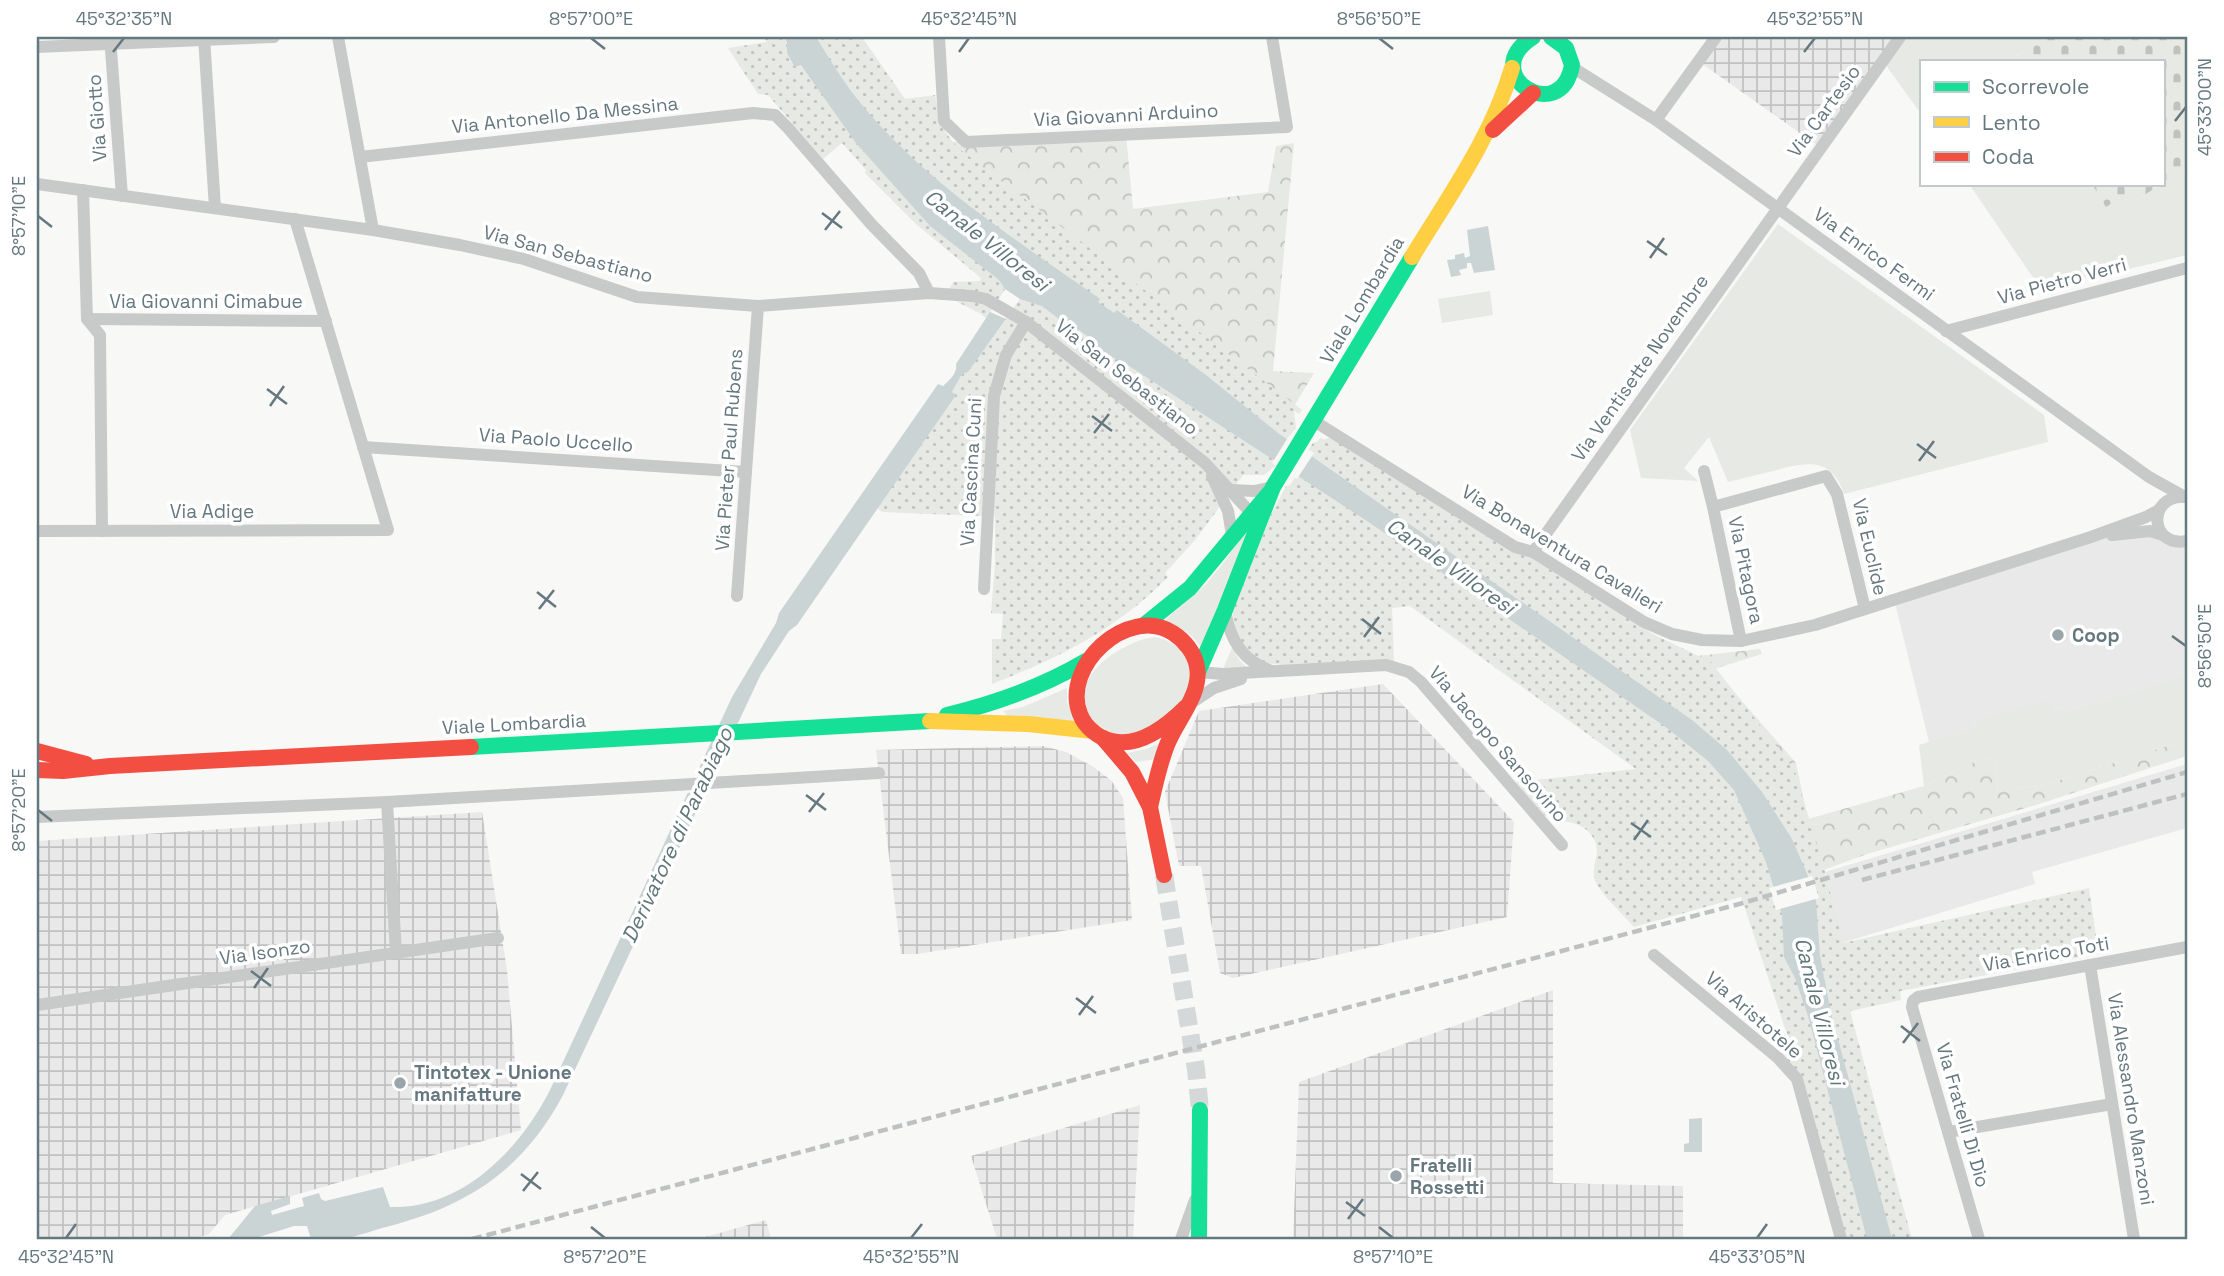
<svg xmlns="http://www.w3.org/2000/svg" width="2224" height="1276" viewBox="0 0 2224 1276" font-family="'Space Grotesk',sans-serif">
  <style>
    .built { fill: #e8e9e8 }
    .industrial { fill: url(#industrial-grid) }
    .grass { fill: #e7e9e5 }
    .forest { fill: url(#forest-crowns) }
    .cemetery { fill: url(#cemetery-stones) }
    .park { fill: url(#park-dots) }
    .water { fill: #cad4d5 }
    .pier { fill: #f8f8f7 }
    .lines { fill: none; stroke-linecap: round; stroke-linejoin: round }
    .secondary-tunnel { stroke: #d4d8d9; stroke-width: 18; stroke-dasharray: 18 9; stroke-linecap: butt }
    .street { stroke: #c8caca; stroke-width: 12 }
    .fast { stroke: #16e098; stroke-width: 16 }
    .slow { stroke: #ffcf43; stroke-width: 16 }
    .jam { stroke: #f24e42; stroke-width: 16 }
    .rail { stroke: #bec1c1; stroke-width: 4.5; stroke-dasharray: 10 5; stroke-linecap: butt }
    .ticks { fill: none; stroke: #66787f; stroke-width: 2.5 }
    .poi-dot { fill: #99a5a9; stroke: #fff; stroke-width: 2.5 }
    .labels { text-anchor: middle; dominant-baseline: central; stroke-width: 7; stroke-linejoin: round; paint-order: stroke }
    .street-label { font-size: 19px; fill: #66787f; stroke: #fff }
    .poi-label { font-size: 19px; font-weight: bold; fill: #66787f; stroke: #fff; text-anchor: start }
    .water-label { font-size: 21px; font-style: italic; fill: #607679; stroke: #fff }
    .neatline { fill: none; stroke: #66787f; stroke-width: 2.5 }
    .ticks-label { font-size: 18px; text-anchor: middle; fill: #66787f }
  </style>
  <defs>
    <pattern id="industrial-grid" width="8" height="8" patternUnits="userSpaceOnUse" patternTransform="scale(1.75)"><rect width="8" height="8" fill="#e8e9e8"/><path d="M0 4h8M4 0v8" fill="none" stroke="#c0c2c1"/></pattern>
    <pattern id="forest-crowns" width="20" height="18" patternUnits="userSpaceOnUse" patternTransform="scale(1.75)"><rect width="20" height="18" fill="#e7e9e5"/><path d="M2 6a3 3 0 1 1 6 0M12 15a3 3 0 1 1 6 0" fill="none" stroke="#bfc2bf"/></pattern>
    <pattern id="cemetery-stones" width="16" height="16" patternUnits="userSpaceOnUse" patternTransform="scale(1.75)"><rect width="16" height="16" fill="#e7e9e5"/><path d="M2 7V4a2 2 0 0 1 4 0v3zM10 15v-3a2 2 0 0 1 4 0v3z" fill="#bfc2bf"/></pattern>
    <pattern id="park-dots" width="8" height="8" patternUnits="userSpaceOnUse" patternTransform="scale(1.75)"><rect width="8" height="8" fill="#e7e9e5"/><path d="M2 2h.1M6 6h.1" fill="none" stroke="#bfc2bf" stroke-width="1.8" stroke-linecap="round"/></pattern>
  </defs>
  <rect width="100%" height="100%" fill="#f8f8f7"/>
  <g class="built">
    <polygon points="2144,534 2187,544 2187,674 2069,711 2055,708 2050,699 1975,722 1976,727 1929,742 1895,603 2089,540"/>
    <polygon points="2187,764 2187,828 2032,872 2035,884 1842,943 1825,872"/>
  </g>
  <g class="industrial">
    <polygon points="1720,37 1897,37 1818,146 1701,63"/>
    <polygon points="1383,684 1514,822 1507,917 1233,978 1220,973 1201,866 1179,866 1165,792 1199,711"/>
    <polygon points="1043,746 1066,752 1092,766 1111,780 1123,798 1132,920 917,954 901,954 876,750"/>
    <polygon points="482,812 507,970 521,1130 225,1215 209,1234 194,1239 37,1239 37,841"/>
    <polygon points="1553,990 1553,1183 1683,1186 1683,1239 1293,1239 1299,1082"/>
    <polygon points="1140,1105 1133,1239 997,1239 971,1156"/>
    <polygon points="766,1220 771,1239 698,1239"/>
  </g>
  <g class="grass">
    <polygon points="1905,37 2041,37 2043,39 2016,56 2018,61 1921,61 1921,114 1885,64"/>
    <polygon points="2187,167 2187,255 2104,275 2040,284 2032,276 1969,184 2092,184 2106,206 2131,190 2137,200"/>
    <path d="M1778,224L2044,415L2048,442L1844,494C1832,457 1807,462 1777,470C1761,474 1744,478 1728,482L1709,437L1684,468L1698,481L1641,478L1630,430Z"/>
    <polygon points="1490,291 1493,315 1442,323 1438,299"/>
    <path d="M1249,526L1203,651C1194,635 1181,626 1164,621L1206,584L1225,561Z"/>
    <path d="M1155,637C1181,642 1195,663 1187,688C1186,693 1185,700 1181,703C1177,708 1148,730 1142,732C1134,736 1118,736 1111,732C1105,729 1097,726 1093,720C1061,681 1121,641 1155,637Z"/>
    <polygon points="1232,648 1240,661 1248,668 1223,669"/>
    <polygon points="2187,674 2187,740 2051,783 1998,792 1995,757 1982,759 1924,786 1919,745 1976,727 1975,721 2050,699 2055,708 2069,711"/>
    <polygon points="1067,688 1067,701 1074,723 1010,719 1003,711 1023,707"/>
    <polygon points="1164,741 1157,759 1136,762 1127,753 1147,749"/>
  </g>
  <g class="forest">
    <polygon points="859,37 905,99 935,97 940,127 949,142 1126,134 1133,209 1268,192 1276,146 1294,143 1273,371 1314,373 1278,433 978,211"/>
    <polygon points="1320,438 1345,448 1631,633 1697,656 1760,649 1762,654 1714,669 1796,763 1808,819 1924,786 1982,759 1995,757 1998,792 2051,783 2187,740 2187,756 2039,804 1867,854 1808,876 1310,454"/>
  </g>
  <g class="cemetery">
    <polygon points="2041,37 2187,37 2187,167 2163,183 2163,61 2018,61 2015,57 2042,39"/>
    <polygon points="2092,184 2161,184 2137,200 2131,191 2106,207"/>
  </g>
  <path class="park" d="M763,37H862L905,99L935,95C940,121 942,133 962,151L1302,410L1299,414L1294,411L1296,428L1288,438L1308,450L1313,443L1332,437L1468,518L1653,634L1711,662L1794,769L1825,872L1843,943L2089,888L2098,950L2103,953L1900,991L1901,1000L1850,1011L1912,1239H1845L1806,1102L1779,1053L1794,1055L1741,897L1634,927C1625,916 1596,890 1594,877C1592,861 1603,852 1592,836C1580,818 1560,824 1544,815C1533,808 1525,792 1516,782L1636,769L1410,606L1392,608L1394,661C1366,662 1283,671 1261,661C1243,653 1233,631 1233,611L1271,515L1286,486L1290,485L1296,476L1278,464L1264,475H1243L1196,539L1165,573L1168,577C1117,629 1059,658 992,684V639H1001L1003,614L991,613L995,564V515L981,516L882,512L877,508L955,396L952,392L962,374L966,372L998,328L981,314L946,296L953,282L980,281L981,278L916,224L865,173L866,170L842,143L823,159L768,95L758,94L728,48L767,42Z"/>
  <g class="water">
    <path d="M785,37H816C827,55 838,73 851,91C915,176 1014,238 1100,299L1098,302L1114,313L1117,310L1206,375L1278,433L1692,720L1727,750L1762,792L1792,839L1808,876L1816,901L1820,956L1831,1013L1892,1239H1867L1808,1016L1795,978L1784,957L1782,915L1766,862L1734,790L1708,761L1667,728L1370,523L1123,362L1108,355L1093,344L1094,341L1079,330L1076,332L1042,306L1020,299L968,372L962,374L952,392L956,395L797,625L789,631L761,674L563,1095C523,1170 469,1205 390,1226C374,1230 359,1236 343,1239C333,1241 321,1239 311,1239L307,1226H294L252,1239H228L255,1206L290,1196V1204L271,1211L272,1215L304,1206L302,1198L319,1193L321,1199L325,1201L383,1187L390,1207C462,1210 520,1149 550,1090L732,697L776,623L779,613L938,384L943,386C950,380 958,372 956,364L1005,289L999,280L930,226L856,143L801,65L795,67L787,53V42Z"/>
    <polygon points="1488,226 1495,270 1474,273 1471,263 1467,263 1467,268 1459,270 1461,275 1451,277 1447,260 1455,259 1455,255 1464,253 1465,258 1470,256 1467,230"/>
    <polygon points="1702,1118 1702,1152 1684,1152 1684,1144 1689,1143 1689,1119"/>
  </g>
  <g class="pier">
    <polygon points="1005,289 1020,299 1006,319 990,312"/>
    <polygon points="1289,436 1314,453 1297,479 1272,463"/>
    <polygon points="719,769 708,792 683,793 694,770"/>
    <polygon points="1812,876 1819,898 1776,910 1769,888"/>
  </g>
  <g class="lines">
    <polyline class="secondary-tunnel" points="1164,875 1196,1069 1200,1110"/>
    <g class="street">
      <polyline points="110,37 122,196"/>
      <polyline points="204,37 215,208"/>
      <polyline points="338,37 373,230"/>
      <polyline points="939,37 944,121 966,142 1287,127 1272,37"/>
      <polyline points="37,47 274,37"/>
      <polyline points="1572,67 1656,120 2149,477 2185,497"/>
      <polyline points="1656,120 1716,37"/>
      <polyline points="360,157 753,113 775,115 788,128 872,225 919,273 929,293"/>
      <polyline points="37,184 373,230 460,245 524,259 637,297 758,306 929,293 972,296 986,299 1026,322 1205,463 1250,512 1253,520"/>
      <polyline points="83,190 87,319 100,335 102,531"/>
      <polyline points="87,319 326,321"/>
      <polyline points="1946,331 2187,268"/>
      <polyline points="1314,421 1515,547 1533,552 1644,622 1672,634 1702,640 1741,641 1815,625 2091,537 2146,517 2159,510"/>
      <polyline points="363,447 746,472"/>
      <polyline points="1704,471 1713,507 1741,641"/>
      <polyline points="1212,476 1228,511 1232,535"/>
      <polyline points="1232,490 1254,491 1273,487"/>
      <path d="M2184,497C2147,495 2149,548 2187,541"/>
      <polyline points="1713,507 1826,476 1837,494 1865,609"/>
      <polyline points="37,531 388,530 295,219"/>
      <polyline points="2112,535 2150,531 2163,535"/>
      <polyline points="1533,552 1900,37"/>
      <polyline points="984,589 994,396 1006,355 1026,322"/>
      <polyline points="737,596 758,306"/>
      <path d="M1225,610C1230,640 1242,661 1272,671"/>
      <polyline points="1198,672 1223,674 1386,665 1409,672 1421,682 1562,845"/>
      <polyline points="1188,705 1214,688 1241,679"/>
      <polyline points="387,802 396,953"/>
      <polyline points="37,817 387,802 879,773"/>
      <polyline points="1654,955 1778,1058 1797,1079 1841,1239"/>
      <polyline points="2090,965 2134,1239"/>
      <polyline points="37,1005 498,938"/>
      <polyline points="1948,1132 2112,1104"/>
      <polyline points="1181,1239 1195,1200"/>
      <polyline points="1979,1239 1912,1007 1913,1001 1918,997 2187,947"/>
    </g>
    <g class="fast">
      <path d="M1533,37C1475,74 1561,128 1572,65L1566,48L1551,37"/>
      <polyline points="1143,626 1190,588 1269,493"/>
      <polyline points="1198,672 1225,610 1273,487 1412,257"/>
      <path d="M947,715C997,703 1042,687 1086,661"/>
      <polyline points="471,747 930,721"/>
      <polyline points="1199,1239 1200,1110"/>
    </g>
    <g class="slow">
      <path d="M1412,257C1449,196 1492,137 1512,68"/>
      <polyline points="930,721 1028,724 1093,731"/>
    </g>
    <g class="jam">
      <polyline points="1493,130 1533,93"/>
      <polyline points="1103,738 1132,772 1150,807 1164,875"/>
      <polyline points="37,751 86,764"/>
      <polyline points="37,770 63,771 110,766 471,747"/>
      <path d="M1150,807C1155,786 1159,765 1167,745C1176,721 1202,694 1197,667C1195,653 1184,640 1173,633C1127,604 1061,667 1080,714C1085,727 1098,738 1112,741C1140,748 1168,725 1186,707"/>
    </g>
    <g class="rail">
      <polyline points="1862,880 2187,794"/>
      <polyline points="472,1239 1743,903 2187,772"/>
    </g>
  </g>
  <path class="ticks" d="M591,38L605,49M1379,38L1393,49M113,52L124,38M959,52L969,38M1804,52L1815,38M2175,121L2186,107M822,213L842,228M38,216L52,227M825,230L840,211M1647,241L1667,255M1650,258L1664,238M267,389L287,404M270,406L284,386M1092,416L1112,431M1094,433L1109,414M1917,444L1936,458M1919,461L1934,441M537,592L556,607M539,609L554,590M1362,619L1381,634M2172,636L2186,646M1364,637L1379,617M806,795L826,810M38,810L52,821M809,812L824,793M1631,823L1651,837M1634,840L1648,820M251,971L271,986M254,988L268,968M1076,998L1096,1013M1079,1015L1093,996M1901,1026L1920,1041M1903,1043L1918,1023M521,1174L541,1189M523,1191L538,1172M1346,1202L1365,1216M1348,1219L1363,1199M591,1227L605,1238M1379,1227L1393,1238M66,1238L76,1224M911,1238L922,1224M1757,1238L1767,1224"/>
  <g class="poi-dot">
    <circle cx="2058" cy="635" r="7"/>
    <circle cx="400" cy="1083" r="7"/>
    <circle cx="1396" cy="1176" r="7"/>
  </g>
  <g class="labels">
    <g class="street-label">
      <text transform="translate(1824 111) rotate(-54)">Via Cartesio</text>
      <text transform="translate(565 115) rotate(-6)">Via Antonello Da Messina</text>
      <text transform="translate(1126 115) rotate(-3)">Via Giovanni Arduino</text>
      <text transform="translate(97 118) rotate(-94)">Via Giotto</text>
      <text transform="translate(568 254) rotate(15)">Via San Sebastiano</text>
      <text transform="translate(1874 254) rotate(36)">Via Enrico Fermi</text>
      <text transform="translate(2062 281) rotate(-15)">Via Pietro Verri</text>
      <text transform="translate(1362 300) rotate(-59)">Viale Lombardia</text>
      <text x="206" y="301">Via Giovanni Cimabue</text>
      <text transform="translate(1640 368) rotate(-55)">Via Ventisette Novembre</text>
      <text transform="translate(1127 377) rotate(38)">Via San Sebastiano</text>
      <text transform="translate(556 440) rotate(4)">Via Paolo Uccello</text>
      <text transform="translate(729 450) rotate(-86)">Via Pieter Paul Rubens</text>
      <text transform="translate(971 472) rotate(-87)">Via Cascina Cuni</text>
      <text x="212" y="511">Via Adige</text>
      <text transform="translate(1870 547) rotate(77)">Via Euclide</text>
      <text transform="translate(1562 549) rotate(31)">Via Bonaventura Cavalieri</text>
      <text transform="translate(1746 570) rotate(78)">Via Pitagora</text>
      <text transform="translate(514 724) rotate(-3)">Viale Lombardia</text>
      <text transform="translate(1498 744) rotate(49)">Via Jacopo Sansovino</text>
      <text transform="translate(265 952) rotate(-8)">Via Isonzo</text>
      <text transform="translate(2046 954) rotate(-10)">Via Enrico Toti</text>
      <text transform="translate(1754 1015) rotate(41)">Via Aristotele</text>
      <text transform="translate(2131 1099) rotate(81)">Via Alessandro Manzoni</text>
      <text transform="translate(1963 1115) rotate(74)">Via Fratelli Di Dio</text>
    </g>
    <g class="poi-label">
      <text x="2072" y="635">Coop</text>
      <text x="414" y="1072">Tintotex - Unione<tspan x="414" dy="22">manifatture</tspan></text>
      <text x="1410" y="1165">Fratelli<tspan x="1410" dy="22">Rossetti</tspan></text>
    </g>
    <g class="water-label">
      <text transform="translate(987 240) rotate(38)">Canale Villoresi</text>
      <text transform="translate(1451 566) rotate(35)">Canale Villoresi</text>
      <text transform="translate(677 835) rotate(-65)">Derivatore di Parabiago</text>
      <text transform="translate(1820 1011) rotate(76)">Canale Villoresi</text>
    </g>
  </g>
  <rect width="2224" height="1276" fill="none" stroke="#ffffff" stroke-width="77"/>
  <rect x="1920" y="60" width="245" height="126" fill="#ffffff" stroke="#c2c9cc" stroke-width="2"/>
  <rect x="1934" y="82" width="35" height="10" fill="#16e098" stroke="#c2c9cc" stroke-width="2"/>
  <text x="1982" y="94" font-size="21" fill="#66787f">Scorrevole</text>
  <rect x="1934" y="117" width="35" height="10" fill="#ffcf43" stroke="#c2c9cc" stroke-width="2"/>
  <text x="1982" y="130" font-size="21" fill="#66787f">Lento</text>
  <rect x="1934" y="152" width="35" height="10" fill="#f24e42" stroke="#c2c9cc" stroke-width="2"/>
  <text x="1982" y="164" font-size="21" fill="#66787f">Coda</text>
  <rect x="38" y="38" width="2148" height="1200" class="neatline"/>
  <g class="ticks-label">
    <text x="124" y="25">45°32'35"N</text>
    <text x="591" y="25">8°57'00"E</text>
    <text x="969" y="25">45°32'45"N</text>
    <text x="1379" y="25">8°56'50"E</text>
    <text x="1815" y="25">45°32'55"N</text>
    <text transform="translate(2205 107) rotate(-90)" y="6">45°33'00"N</text>
    <text transform="translate(19 216) rotate(-90)" y="6">8°57'10"E</text>
    <text transform="translate(2205 646) rotate(-90)" y="6">8°56'50"E</text>
    <text transform="translate(19 810) rotate(-90)" y="6">8°57'20"E</text>
    <text x="66" y="1263">45°32'45"N</text>
    <text x="605" y="1263">8°57'20"E</text>
    <text x="911" y="1263">45°32'55"N</text>
    <text x="1393" y="1263">8°57'10"E</text>
    <text x="1757" y="1263">45°33'05"N</text>
  </g>
</svg>
